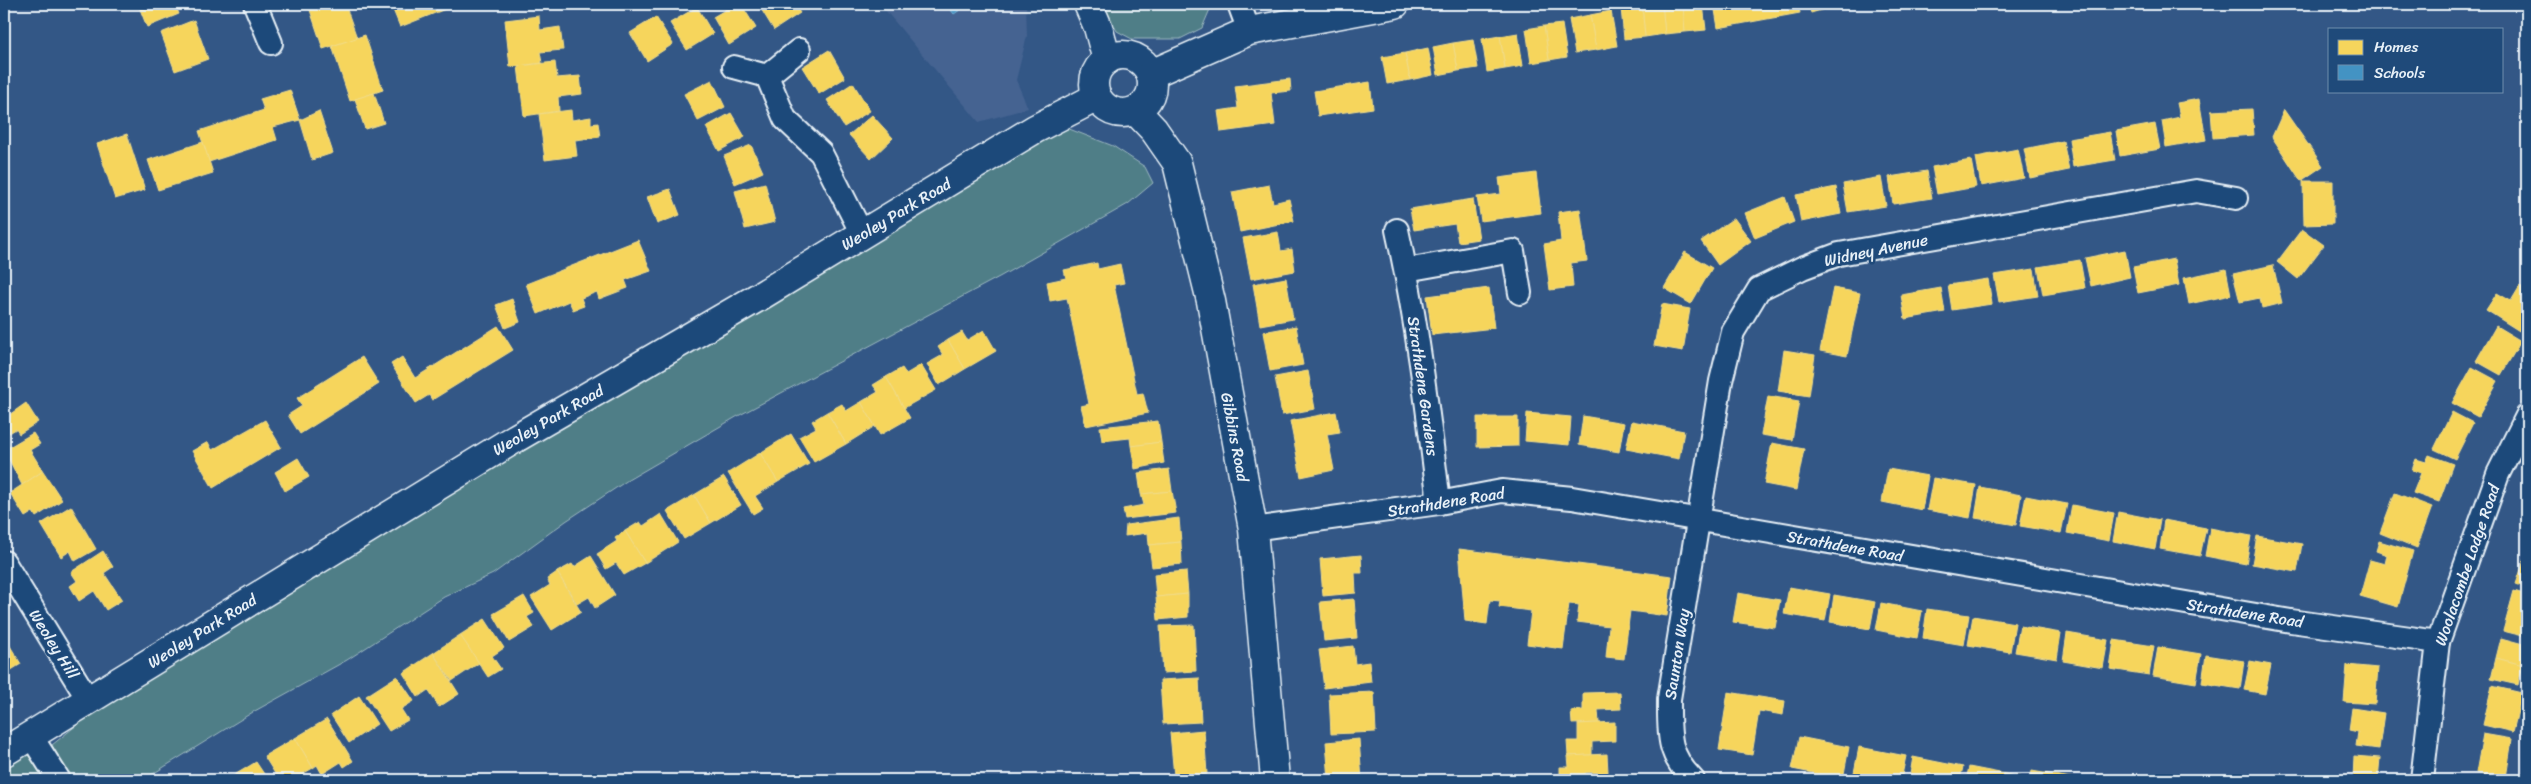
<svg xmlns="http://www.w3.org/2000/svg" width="2531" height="784" viewBox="0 0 2531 784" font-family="Sriracha,sans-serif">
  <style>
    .built { fill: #456391 }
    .green { fill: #507e87; stroke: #9cb8c0 }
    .homes { fill: #f6d55c; stroke: #f2dd8b }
    .schools { fill: #4393c3; stroke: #74afd3 }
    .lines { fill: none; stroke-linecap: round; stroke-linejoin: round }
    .street-casing { stroke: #e8f1f8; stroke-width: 26 }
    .secondary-casing { stroke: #e8f1f8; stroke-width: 31 }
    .street { stroke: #1f4a7a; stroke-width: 22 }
    .secondary { stroke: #1f4a7a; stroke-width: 28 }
    .labels { text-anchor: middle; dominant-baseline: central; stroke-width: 5; stroke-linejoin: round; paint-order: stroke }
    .street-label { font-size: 16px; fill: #e8f1f8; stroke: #1f4a7a }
  </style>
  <rect width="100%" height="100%" fill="#335786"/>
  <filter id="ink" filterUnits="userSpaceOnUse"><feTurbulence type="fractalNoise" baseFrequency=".02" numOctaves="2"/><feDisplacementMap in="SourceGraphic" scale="10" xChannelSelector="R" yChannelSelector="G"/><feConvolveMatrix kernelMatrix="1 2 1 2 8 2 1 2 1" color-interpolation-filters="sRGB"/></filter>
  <g filter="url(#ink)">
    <polygon class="built" points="880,4 1026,4 1027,36 1016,80 1028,108 979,122"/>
    <g class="green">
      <polygon points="1102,4 1210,4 1211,7 1202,28 1180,39 1132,39 1117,31"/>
      <polygon points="1059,125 1113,146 1145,167 1153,183 1128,204 1001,276 738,416 628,480 566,521 493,574 444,597 347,660 253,712 143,780 71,780 52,745 103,704"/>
      <polygon points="29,754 48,780 4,780 4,769"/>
    </g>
    <g class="homes">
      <polygon points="138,4 175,4 179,14 147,27"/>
      <polygon points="308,4 345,4 357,38 323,49"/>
      <polygon points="395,4 458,4 400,27 391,5"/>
      <polygon points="735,4 741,4 756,28 729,45 713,17"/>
      <polygon points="758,4 794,4 800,13 774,30"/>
      <polygon points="1662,4 1683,4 1685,32 1665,34"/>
      <polygon points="1662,4 1665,34 1645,37 1642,6"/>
      <polygon points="1683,4 1703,4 1706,30 1685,32"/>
      <polygon points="1714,4 1798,4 1800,13 1718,28"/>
      <polygon points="1808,4 1841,4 1811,13"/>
      <polygon points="1642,6 1645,37 1624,39 1621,8"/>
      <polygon points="697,7 713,34 687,50 670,23"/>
      <polygon points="1611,11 1617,46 1596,50 1590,15"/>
      <polygon points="1590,15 1596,50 1575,53 1569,19"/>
      <polygon points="539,16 540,30 560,27 563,50 540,52 542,63 510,67 505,20"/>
      <polygon points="656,17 673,44 647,61 630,33"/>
      <polygon points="194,20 208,59 175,71 161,33"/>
      <polygon points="1562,24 1567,57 1549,60 1544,26"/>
      <polygon points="1544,26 1549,60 1531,63 1526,29"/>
      <polygon points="1518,33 1523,66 1505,69 1500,36"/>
      <polygon points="365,35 383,90 350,101 332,46"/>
      <polygon points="1500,36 1505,69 1487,72 1482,39"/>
      <polygon points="1473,40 1478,68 1458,71 1453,43"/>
      <polygon points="1453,43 1458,71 1438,75 1433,47"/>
      <polygon points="1428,48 1433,75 1410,80 1405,53"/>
      <polygon points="829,50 845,78 819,94 802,67"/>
      <polygon points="1405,53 1410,80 1387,84 1382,57"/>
      <polygon points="555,62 557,78 580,76 582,94 558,97 559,111 524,116 518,66"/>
      <polygon points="1290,79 1291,91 1271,93 1275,125 1221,132 1218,111 1238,108 1235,86"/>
      <polygon points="712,80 725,107 698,121 684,94"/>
      <polygon points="1370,82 1373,108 1318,116 1314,91"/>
      <polygon points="853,83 870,111 844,127 827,100"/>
      <polygon points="290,90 300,120 273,127 277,140 209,162 199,131 264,110 260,99"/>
      <polygon points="374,93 384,123 365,129 355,99"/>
      <polygon points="2199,99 2206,140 2166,147 2162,121 2180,117 2177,103"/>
      <polygon points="2252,109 2254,135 2213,138 2211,111"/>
      <polygon points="571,110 572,120 591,117 591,124 598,123 600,137 575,140 577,156 545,160 539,114"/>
      <polygon points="2284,110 2323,166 2301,181 2272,137"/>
      <polygon points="319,111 333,153 312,160 300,120"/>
      <polygon points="731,113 745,137 719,151 706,127"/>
      <polygon points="872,115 893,138 871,159 849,135"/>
      <polygon points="2155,124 2160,149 2120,156 2116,131"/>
      <polygon points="2110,132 2115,160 2073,167 2069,139"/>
      <polygon points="127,134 145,190 115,199 97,144"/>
      <polygon points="2063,141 2069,170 2030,178 2024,149"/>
      <polygon points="203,142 213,173 158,190 148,160"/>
      <polygon points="751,145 763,172 735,184 724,156"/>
      <polygon points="2018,149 2024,178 1981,186 1976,157"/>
      <polygon points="1971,160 1976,187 1937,194 1932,167"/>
      <polygon points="1927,171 1932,198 1893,204 1889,177"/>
      <polygon points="1536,173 1541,213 1481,221 1477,197 1501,194 1499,178"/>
      <polygon points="1881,177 1886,206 1848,212 1843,184"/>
      <polygon points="2303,181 2333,181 2333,224 2304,225"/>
      <polygon points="765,183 775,222 745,229 735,191"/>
      <polygon points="1269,185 1273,203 1289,199 1294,221 1240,232 1232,192"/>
      <polygon points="1836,187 1841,214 1801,222 1796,195"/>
      <polygon points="670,189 680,215 657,224 647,197"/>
      <polygon points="1785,197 1794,222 1755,238 1745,213"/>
      <polygon points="1473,199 1479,239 1458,242 1455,224 1414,230 1410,209"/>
      <polygon points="1580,209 1587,261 1571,263 1573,287 1550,290 1544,244 1561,241 1558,212"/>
      <polygon points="1734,218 1751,241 1718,265 1701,241"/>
      <polygon points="2302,229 2324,245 2298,279 2277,262"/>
      <polygon points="1278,232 1281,251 1292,249 1295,271 1251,279 1243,238"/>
      <polygon points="638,240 651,271 625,280 628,288 599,299 597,292 581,298 584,306 573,310 569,301 538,314 526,284"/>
      <polygon points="2125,250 2130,277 2091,286 2085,258"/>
      <polygon points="1685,252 1712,268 1691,304 1664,288"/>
      <polygon points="2174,259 2179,285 2138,293 2133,267"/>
      <polygon points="2080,260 2085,288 2043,295 2038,267"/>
      <polygon points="1097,263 1098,269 1120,264 1124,283 1114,285 1137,394 1143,393 1148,413 1086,426 1081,406 1089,404 1067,298 1050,301 1047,282 1066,278 1064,270"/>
      <polygon points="2273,265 2282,303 2262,308 2260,298 2240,302 2233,274"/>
      <polygon points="2034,269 2038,296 1999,302 1994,275"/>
      <polygon points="2226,269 2231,295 2189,304 2184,278"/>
      <polygon points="1286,278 1293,319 1260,325 1253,284"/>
      <polygon points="1988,279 1992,304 1952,310 1948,285"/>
      <polygon points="2520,286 2527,290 2527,329 2524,334 2486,310 2497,293 2511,301"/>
      <polygon points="1489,288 1494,328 1432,335 1427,296"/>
      <polygon points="1833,288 1860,293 1847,356 1820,351"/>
      <polygon points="1941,288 1945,312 1905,319 1901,295"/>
      <polygon points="512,299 520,322 505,328 496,305"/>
      <polygon points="1662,304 1690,309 1683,351 1654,346"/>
      <polygon points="498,326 513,350 432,400 429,395 416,403 391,364 402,357 415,378"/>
      <polygon points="1296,326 1303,365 1270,371 1263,332"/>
      <polygon points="2496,326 2521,341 2501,375 2476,361"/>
      <polygon points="984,330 996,351 965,369 948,340 962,332 967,340"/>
      <polygon points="948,340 965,369 939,385 927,364 943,355 938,347"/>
      <polygon points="1784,350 1815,355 1809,396 1778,391"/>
      <polygon points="362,357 379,384 300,434 288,415 302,406 297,398"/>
      <polygon points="921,365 936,390 904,408 886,377 902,368 906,374"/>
      <polygon points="2472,367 2498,381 2478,417 2452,403"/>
      <polygon points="1308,371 1315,409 1282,415 1275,377"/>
      <polygon points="886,377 910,418 880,435 861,402 878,392 873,385"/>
      <polygon points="1768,396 1799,401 1792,440 1761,435"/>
      <polygon points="861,402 875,426 846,444 827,412 842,404 846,411"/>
      <polygon points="26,403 38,422 19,434 16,429 4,436 4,407 9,415"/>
      <polygon points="827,412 846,444 814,462 799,437 816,428 812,421"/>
      <polygon points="1336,412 1340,432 1327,434 1334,470 1301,477 1290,421"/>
      <polygon points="2452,412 2473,423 2455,459 2434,449"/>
      <polygon points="1527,413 1571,417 1569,445 1525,441"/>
      <polygon points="1583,416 1624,423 1619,452 1579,445"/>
      <polygon points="1477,417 1518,417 1518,446 1477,447"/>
      <polygon points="265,420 281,447 213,488 192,451 208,442 212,450"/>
      <polygon points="1158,421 1161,442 1131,446 1130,438 1102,441 1100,427"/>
      <polygon points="1632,421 1684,431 1679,459 1626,449"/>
      <polygon points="33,433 40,444 30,450 43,471 22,485 4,450"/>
      <polygon points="791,434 809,464 778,482 760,453"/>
      <polygon points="1161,442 1164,463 1135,469 1131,446"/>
      <polygon points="1772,443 1804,449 1796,490 1764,484"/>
      <polygon points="760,453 778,482 755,496 763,508 753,514 728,473"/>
      <polygon points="2429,455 2453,464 2439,502 2413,493 2421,473 2412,470 2416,459 2426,462"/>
      <polygon points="298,458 309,477 285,491 275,472"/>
      <polygon points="1169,469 1172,491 1141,494 1138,473"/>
      <polygon points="1888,469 1928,476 1922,510 1882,502"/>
      <polygon points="43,471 62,500 36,517 33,512 25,517 10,493"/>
      <polygon points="724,477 741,505 711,523 694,495"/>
      <polygon points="1933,478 1976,485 1970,518 1927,510"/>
      <polygon points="1980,487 2021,495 2016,525 1975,518"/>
      <polygon points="1172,491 1176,513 1125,519 1123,509 1144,505 1141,494"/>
      <polygon points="2395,493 2432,507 2417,548 2380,533"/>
      <polygon points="694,495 711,523 684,539 667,511"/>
      <polygon points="2026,496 2067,504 2061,533 2020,526"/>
      <polygon points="2072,505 2114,513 2109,541 2067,533"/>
      <polygon points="71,506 96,549 75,561 70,551 61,557 41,524"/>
      <polygon points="2118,512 2160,520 2155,549 2113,541"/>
      <polygon points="661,514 678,542 645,563 625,531 640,522 643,526"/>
      <polygon points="1179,518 1181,542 1149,545 1148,533 1125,536 1126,525"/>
      <polygon points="2164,520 2206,528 2200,556 2160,549"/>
      <polygon points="2210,528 2251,536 2246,564 2205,556"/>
      <polygon points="625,531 645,563 624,575 616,563 606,569 597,554 617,541 615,538"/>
      <polygon points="2257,536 2302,544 2297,572 2252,564"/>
      <polygon points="2379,541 2413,551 2398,607 2360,596 2370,560 2385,564 2387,555 2376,551"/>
      <polygon points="1181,542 1182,564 1152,567 1149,545"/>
      <polygon points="1459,549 1672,576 1667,616 1630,611 1624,659 1606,657 1609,626 1577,622 1579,605 1569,604 1563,649 1527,644 1531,611 1499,607 1500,601 1490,600 1487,624 1465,621"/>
      <polygon points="103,551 113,567 104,573 122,600 106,610 94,591 79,601 70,586 77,581 71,572"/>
      <polygon points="2527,552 2527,588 2516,584"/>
      <polygon points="1361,555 1362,573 1355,573 1356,593 1323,596 1320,559"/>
      <polygon points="591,556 615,595 595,608 589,597 577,604 557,572 572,564 574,567"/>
      <polygon points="1186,571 1188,594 1156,597 1154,574"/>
      <polygon points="557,572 581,612 552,630 531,597 550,585 547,579"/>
      <polygon points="1789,587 1830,594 1825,621 1784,614"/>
      <polygon points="2514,591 2527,595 2527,637 2503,631"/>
      <polygon points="1738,593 1780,600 1775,628 1733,622"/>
      <polygon points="1188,594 1188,617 1158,620 1156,597"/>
      <polygon points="1834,595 1875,602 1870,629 1830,622"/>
      <polygon points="524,596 534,613 527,617 534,627 509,642 493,614"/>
      <polygon points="1354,599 1357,638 1324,641 1320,602"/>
      <polygon points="1881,603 1922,611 1917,638 1876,630"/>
      <polygon points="1927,609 1969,615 1964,645 1923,638"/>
      <polygon points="1973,616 2015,623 2010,652 1968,645"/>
      <polygon points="485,619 504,648 492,656 501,669 488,677 460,635"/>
      <polygon points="1194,625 1196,671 1163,673 1160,626"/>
      <polygon points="2020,626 2061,633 2057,659 2015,652"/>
      <polygon points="2067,633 2108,640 2103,668 2063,661"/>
      <polygon points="460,635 479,663 452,681 433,653"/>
      <polygon points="4,636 21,664 8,672 4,666"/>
      <polygon points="2501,638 2527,645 2523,665 2496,658"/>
      <polygon points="2114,640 2154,646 2149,675 2110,669"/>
      <polygon points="1353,646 1355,664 1369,662 1371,682 1324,688 1319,650"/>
      <polygon points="2158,647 2201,654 2196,683 2153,676"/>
      <polygon points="433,653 459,694 439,707 428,690 418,697 403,673"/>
      <polygon points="2206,655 2244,661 2240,689 2202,683"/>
      <polygon points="2496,658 2523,665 2518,685 2491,679"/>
      <polygon points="2250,661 2271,665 2265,694 2244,690"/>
      <polygon points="2347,665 2378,668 2375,704 2344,702"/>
      <polygon points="397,676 414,701 401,709 408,720 389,731 366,696"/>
      <polygon points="1199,678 1201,722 1163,724 1160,680"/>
      <polygon points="2492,686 2522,693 2513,732 2483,725"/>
      <polygon points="1374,692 1376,732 1331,734 1329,694"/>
      <polygon points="1620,692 1621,709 1598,710 1599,723 1572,724 1571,711 1583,710 1583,693"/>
      <polygon points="1728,692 1785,701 1783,715 1759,711 1752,755 1719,750"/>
      <polygon points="359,696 377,724 349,743 331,715"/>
      <polygon points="2352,708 2384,713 2379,749 2356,746 2358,732 2349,730"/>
      <polygon points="327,719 353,761 344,767 341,762 322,774 317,765 313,768 295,738"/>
      <polygon points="1615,722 1615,741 1592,742 1592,755 1568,756 1567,741 1578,741 1578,724"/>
      <polygon points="1204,730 1207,774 1174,776 1170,733"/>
      <polygon points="2483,734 2512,739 2506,778 2476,773"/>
      <polygon points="1799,737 1849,747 1843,779 1792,769"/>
      <polygon points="295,738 313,768 304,773 308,780 279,780 264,756"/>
      <polygon points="1359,739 1362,780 1329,780 1326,742"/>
      <polygon points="1859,747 1906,756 1901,780 1853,778"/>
      <polygon points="1607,754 1608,772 1585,773 1585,780 1560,780 1560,767 1569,767 1568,756"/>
      <polygon points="2354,756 2380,758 2378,780 2353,780"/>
      <polygon points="1913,757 1963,767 1960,780 1909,780"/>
      <polygon points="256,762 268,780 228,780 228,779"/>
      <polygon points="1969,767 2020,777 2019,780 1966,780"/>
      <polygon points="2032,771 2082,780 2030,780"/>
      <polygon points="2167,772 2178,780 2161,780"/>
    </g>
    <polygon class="schools" points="946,4 969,4 954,14"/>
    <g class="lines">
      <g class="street-casing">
        <g id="street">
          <polyline points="255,4 271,43"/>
          <polyline points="1239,4 1249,31"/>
          <polyline points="734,67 767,76 799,50"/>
          <polyline points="767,76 785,119 821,153 862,234"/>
          <path d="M1397,230C1417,320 1428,412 1439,503"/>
          <polyline points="1406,270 1513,251 1520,293"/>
          <polyline points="1253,529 1439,503 1502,491 1572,498 2291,621 2438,642"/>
          <polyline points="4,562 89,701"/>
          <polyline points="31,736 59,780"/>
          <path d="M1693,780C1667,754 1669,734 1669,699L1721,381L1733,332L1759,289L1802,268L1839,254L2196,191L2236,198"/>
          <polyline points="2422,780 2438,642 2498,474 2527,416"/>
        </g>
      </g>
      <g class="secondary-casing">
        <g id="secondary">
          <polyline points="1088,4 1098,27 1107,60"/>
          <circle cx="1123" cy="84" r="29"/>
          <polyline points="1151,74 1249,31 1395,4"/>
          <polyline points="1136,111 1154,130 1177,163 1211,301 1253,529 1275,780"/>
          <polyline points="4,752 516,438 762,295 1035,129 1097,97"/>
        </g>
      </g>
      <use href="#street" class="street"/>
      <use href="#secondary" class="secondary"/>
    </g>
  </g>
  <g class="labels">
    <g class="street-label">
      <text transform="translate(896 214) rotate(-31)">Weoley Park Road</text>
      <text transform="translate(1876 250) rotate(-12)">Widney Avenue</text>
      <text transform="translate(1423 386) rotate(82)">Strathdene Gardens</text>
      <text transform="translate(548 420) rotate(-30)">Weoley Park Road</text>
      <text transform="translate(1235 437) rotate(79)">Gibbins Road</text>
      <text transform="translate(1446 502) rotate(-9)">Strathdene Road</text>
      <text transform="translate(1845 546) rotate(10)">Strathdene Road</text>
      <text transform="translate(2467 565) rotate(-71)">Woolacombe Lodge Road</text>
      <text transform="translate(2245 613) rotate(9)">Strathdene Road</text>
      <text transform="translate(202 631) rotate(-32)">Weoley Park Road</text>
      <text transform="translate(54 644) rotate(58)">Weoley Hill</text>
      <text transform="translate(1677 654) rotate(-81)">Saunton Way</text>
    </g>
  </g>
  <rect width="2531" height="784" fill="none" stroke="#1f4a7a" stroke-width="20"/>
  <rect x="10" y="10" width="2511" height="764" fill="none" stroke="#e8f1f8" stroke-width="2" filter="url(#ink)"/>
  <rect x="2328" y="28" width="175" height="65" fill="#1f4a7a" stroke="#6f8dac"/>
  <rect x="2338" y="40" width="25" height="15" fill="#f6d55c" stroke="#6f8dac"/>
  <text x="2374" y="52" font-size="15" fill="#e8f1f8">Homes</text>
  <rect x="2338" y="65" width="25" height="15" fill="#4393c3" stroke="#6f8dac"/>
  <text x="2374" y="78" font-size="15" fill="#e8f1f8">Schools</text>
</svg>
